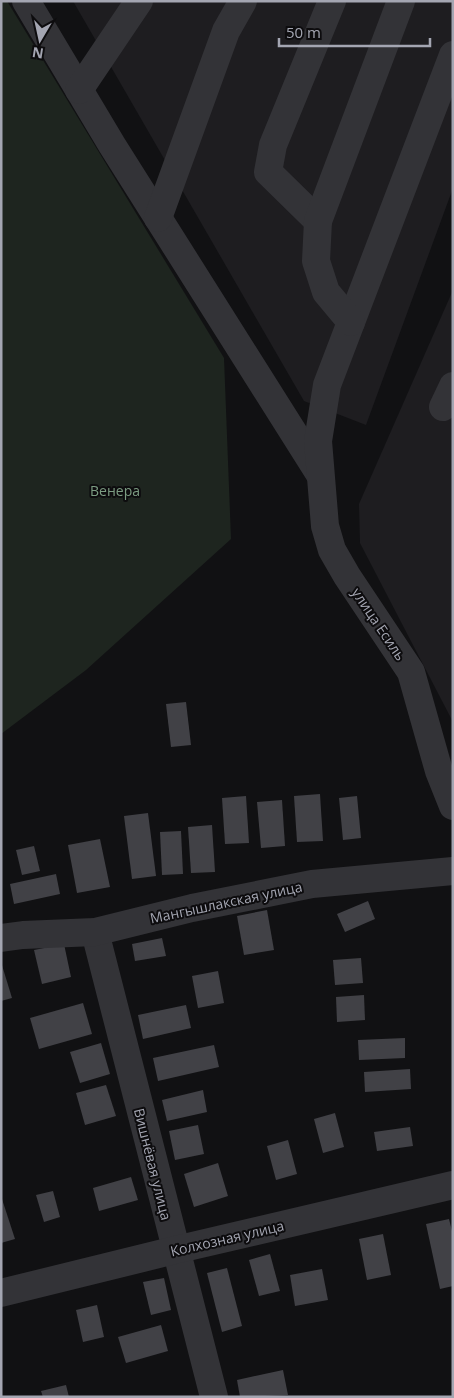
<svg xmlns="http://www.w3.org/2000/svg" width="454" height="1398" viewBox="0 0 454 1398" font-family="'Open Sans',sans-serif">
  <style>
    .built { fill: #1e1d20 }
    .green { fill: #1e251f }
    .building { fill: #414146 }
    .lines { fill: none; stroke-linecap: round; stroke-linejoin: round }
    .minor { stroke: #333337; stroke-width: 28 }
    .labels { text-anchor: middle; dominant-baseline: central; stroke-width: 4; stroke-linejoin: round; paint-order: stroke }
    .park-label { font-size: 14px; fill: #7c9c82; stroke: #0d0c0e }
    .street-label { font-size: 14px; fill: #a4a6b2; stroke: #0d0c0e }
  </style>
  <rect width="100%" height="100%" fill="#111113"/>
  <g class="built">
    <polygon points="73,1 453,1 453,188 366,425 304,401"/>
    <polygon points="453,290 453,722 360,543 359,504"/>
  </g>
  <polygon class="green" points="1,1 7,1 224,358 231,539 86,670 1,734"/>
  <g class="building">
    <polygon points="186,702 191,745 171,747 166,704"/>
    <polygon points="320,794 323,841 297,842 294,796"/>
    <polygon points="246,796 249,843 225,844 222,798"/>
    <polygon points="357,796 361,838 343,840 339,798"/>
    <polygon points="282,800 285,846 261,848 257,802"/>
    <polygon points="148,813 156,876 132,879 124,816"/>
    <polygon points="212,825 215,872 191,873 188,827"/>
    <polygon points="181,831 183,874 162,875 160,832"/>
    <polygon points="100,839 110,887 77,893 68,845"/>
    <polygon points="34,846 40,871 22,875 16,850"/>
    <polygon points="56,874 60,894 14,904 10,884"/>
    <polygon points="368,901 375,919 345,932 337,914"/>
    <polygon points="267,910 274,950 244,955 237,916"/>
    <polygon points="162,938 166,956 135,961 132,944"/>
    <polygon points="64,944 71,977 42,984 34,950"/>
    <polygon points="361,958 363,983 335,985 333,960"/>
    <polygon points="1,962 12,998 1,1001"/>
    <polygon points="218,971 224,1003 198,1008 192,976"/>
    <polygon points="364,995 365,1020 337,1022 336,997"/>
    <polygon points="83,1003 92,1034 39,1049 30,1018"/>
    <polygon points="186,1005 191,1028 143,1039 138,1015"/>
    <polygon points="405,1038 405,1058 359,1060 358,1040"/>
    <polygon points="101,1043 110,1074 80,1083 70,1052"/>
    <polygon points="214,1045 219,1067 158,1081 153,1058"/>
    <polygon points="410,1069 411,1089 365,1092 364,1072"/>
    <polygon points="106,1085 116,1116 85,1125 76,1093"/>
    <polygon points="203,1090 207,1112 167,1121 162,1100"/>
    <polygon points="335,1113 344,1147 323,1153 314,1119"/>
    <polygon points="198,1125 204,1154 175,1160 169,1131"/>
    <polygon points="410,1127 413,1146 377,1151 374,1132"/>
    <polygon points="288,1140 297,1174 276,1180 267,1146"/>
    <polygon points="218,1163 228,1196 194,1207 184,1174"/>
    <polygon points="131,1177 138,1200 99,1211 93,1188"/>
    <polygon points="53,1191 60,1217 44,1222 36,1195"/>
    <polygon points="1,1196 15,1239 1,1243"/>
    <polygon points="449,1219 453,1235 453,1286 440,1289 426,1224"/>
    <polygon points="383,1234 391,1275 367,1280 359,1239"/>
    <polygon points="270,1254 280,1291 259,1296 249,1260"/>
    <polygon points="227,1268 242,1326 222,1332 207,1273"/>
    <polygon points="322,1269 328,1300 295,1306 290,1275"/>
    <polygon points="164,1278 171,1310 151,1315 143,1282"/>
    <polygon points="97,1305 104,1337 83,1342 76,1310"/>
    <polygon points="161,1325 168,1351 126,1363 118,1337"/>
    <polygon points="283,1370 288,1395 240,1397 237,1380"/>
    <polygon points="66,1385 69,1397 43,1397 41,1391"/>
  </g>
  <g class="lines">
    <g class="minor">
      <polyline points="26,1 112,145 319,473"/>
      <polyline points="453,55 327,385 318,441 325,526 332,550 347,576 411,672 439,771 453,806"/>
      <polyline points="79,90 139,1"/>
      <polyline points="158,218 226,31 243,1"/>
      <polyline points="318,221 268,172 273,145 332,1"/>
      <polyline points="351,322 326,292 316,261 318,221 401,1"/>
      <polyline points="443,407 453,386"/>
      <polyline points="95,932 214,1397"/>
      <polyline points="1,938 23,935 95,932 192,908 312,884 453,871"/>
      <polyline points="1,1293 175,1250 453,1185"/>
    </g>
  </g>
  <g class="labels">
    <g class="park-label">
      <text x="115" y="490">Венера</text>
    </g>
    <g class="street-label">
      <text transform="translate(379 624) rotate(56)">улица Есиль</text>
      <text transform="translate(226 902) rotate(-12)">Мангышлакская улица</text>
      <text transform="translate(153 1164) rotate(76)">Вишнёвая улица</text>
      <text transform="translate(227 1238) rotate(-13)">Колхозная улица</text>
    </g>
  </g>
  <rect width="454" height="1398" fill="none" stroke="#a4a6b2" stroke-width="5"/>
  <g transform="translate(40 40) rotate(189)" stroke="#0d0c0e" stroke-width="4" paint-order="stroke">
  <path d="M0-4L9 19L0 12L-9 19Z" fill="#a4a6b2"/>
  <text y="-8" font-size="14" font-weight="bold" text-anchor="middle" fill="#a4a6b2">N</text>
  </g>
  <path d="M279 38v8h151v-8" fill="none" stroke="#a4a6b2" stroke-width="2.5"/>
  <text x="286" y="38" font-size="15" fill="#a4a6b2" stroke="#0d0c0e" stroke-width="4" paint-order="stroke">50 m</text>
</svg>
